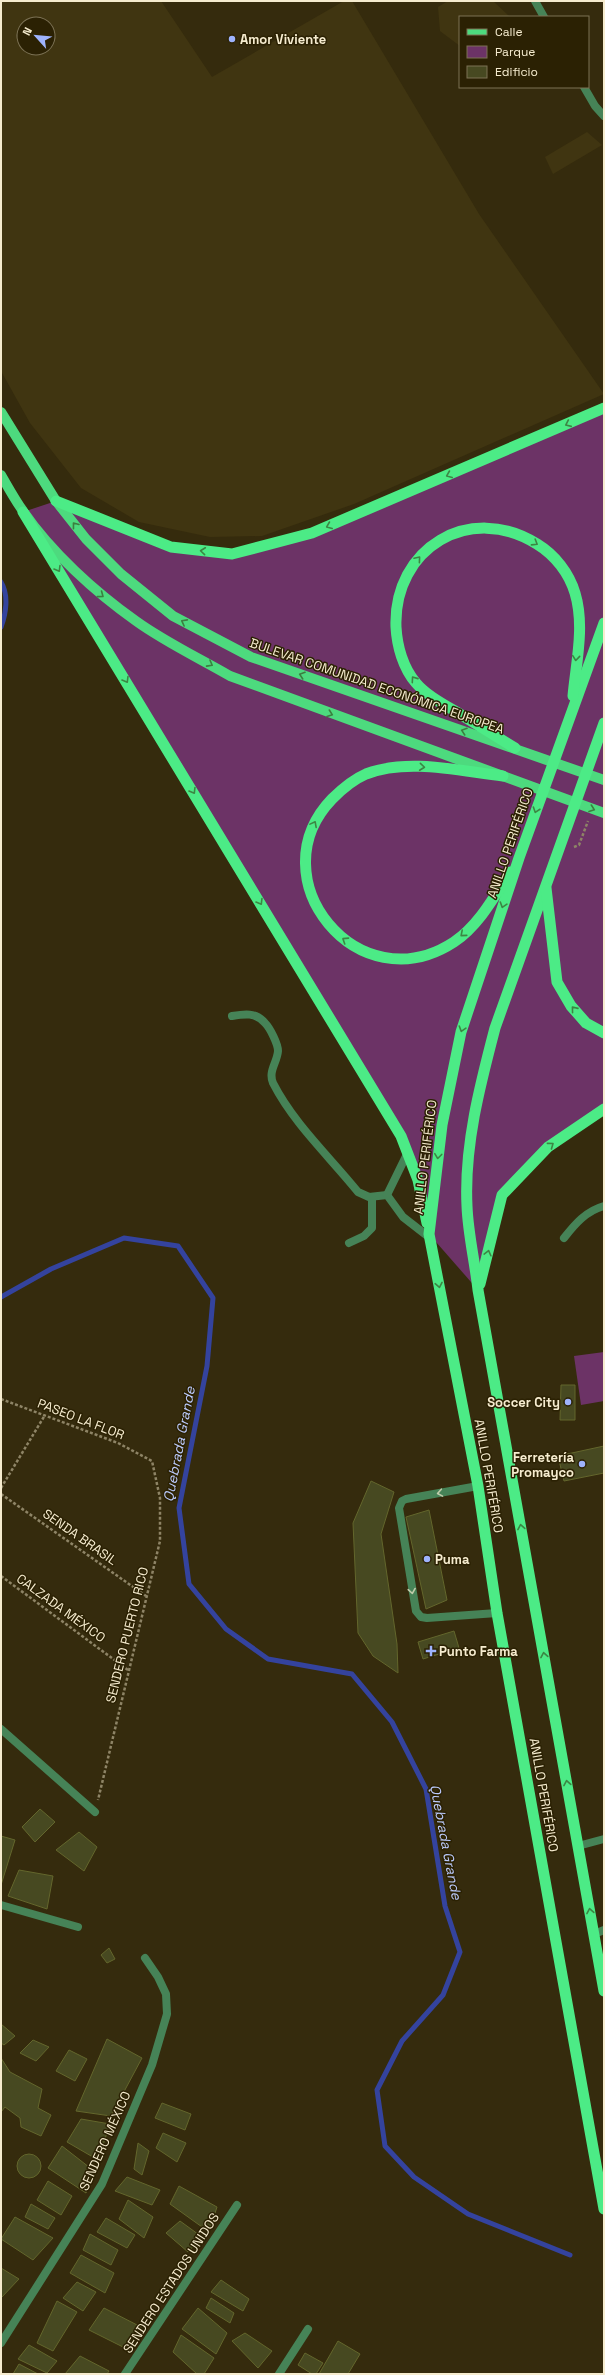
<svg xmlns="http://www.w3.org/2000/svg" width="605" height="2375" viewBox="0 0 605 2375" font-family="'Space Grotesk',sans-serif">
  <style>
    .built { fill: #403511; fill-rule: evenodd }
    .green { fill: #6c3366 }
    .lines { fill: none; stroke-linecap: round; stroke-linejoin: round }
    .stream { stroke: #34439e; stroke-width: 5 }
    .building { fill: #474921; stroke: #63662c }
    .path { stroke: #8e8466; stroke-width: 2.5; stroke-dasharray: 3 2; stroke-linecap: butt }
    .service { stroke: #468357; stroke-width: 8 }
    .minor { stroke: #468357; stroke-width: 8 }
    .primary { stroke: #4dda7e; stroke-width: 10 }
    .trunk { stroke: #4ceb86; stroke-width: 11 }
    .oneway { stroke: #3c8644 }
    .oneway2 { stroke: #3c7e40 }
    .oneway3 { stroke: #c1ccab }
    .poi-dot { fill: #9eb3fd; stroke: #2b2103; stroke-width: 1.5 }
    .labels { text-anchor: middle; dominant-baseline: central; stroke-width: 3; stroke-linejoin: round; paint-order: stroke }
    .poi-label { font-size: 13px; font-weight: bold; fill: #f6eccf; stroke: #2b2103; text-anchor: start }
    .street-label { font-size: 13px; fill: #f6eccf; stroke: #2b2103 }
    .water-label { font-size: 14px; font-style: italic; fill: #bccbfd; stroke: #2b2103 }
  </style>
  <rect width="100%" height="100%" fill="#352b0d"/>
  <g class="built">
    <path d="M1,1H161L212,77L344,1H352L479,214L604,394L354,504L262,536L210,537L139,522L81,488L30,423L1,371ZM24,24H48V48H24Z"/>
    <polygon points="448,1 493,1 510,17 460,17 460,46 440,31 438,7"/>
    <polygon points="587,132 602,145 553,174 545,157"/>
  </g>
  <g class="green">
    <polygon points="604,408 604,1109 548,1147 502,1195 478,1290 429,1234 401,1136 23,512 56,501 171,547 232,554 312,533"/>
    <polygon points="604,1352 604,1401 581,1405 574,1356"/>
  </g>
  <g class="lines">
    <g class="stream">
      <path d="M1,582C9,595 6,614 1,627"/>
      <polyline points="1,1297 51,1269 124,1238 178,1246 213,1298 207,1366 179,1508 189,1584 226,1629 268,1659 352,1674 392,1722 426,1789 445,1906 460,1952 443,1995 402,2041 377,2090 385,2146 414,2177 468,2214 570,2255"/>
    </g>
  </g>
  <g class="building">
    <polygon points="561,1385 575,1385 575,1420 560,1420"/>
    <polygon points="604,1446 604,1473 564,1481 558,1456"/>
    <polygon points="371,1481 394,1492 381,1534 397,1644 398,1673 373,1656 358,1633 353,1523"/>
    <polygon points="429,1510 447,1600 426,1609 406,1517"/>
    <polygon points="454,1631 459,1648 423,1659 418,1642"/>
    <polygon points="40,1809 55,1822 35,1842 22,1827"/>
    <polygon points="79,1832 97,1847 84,1871 56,1850"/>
    <polygon points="1,1836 15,1840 1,1885"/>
    <polygon points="19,1870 53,1876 47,1909 8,1896"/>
    <polygon points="109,1948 115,1959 107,1963 101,1955"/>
    <polygon points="1,2024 15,2036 4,2045 1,2043"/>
    <polygon points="107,2039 142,2058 111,2116 76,2111"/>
    <polygon points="33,2040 49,2047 36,2061 20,2053"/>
    <polygon points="69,2050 87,2059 75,2081 56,2071"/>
    <polygon points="1,2058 10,2072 42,2089 38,2108 51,2115 41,2136 21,2127 20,2118 5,2107 1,2112"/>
    <polygon points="162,2103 191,2114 185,2130 155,2118"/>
    <polygon points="81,2119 110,2124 98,2160 67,2142"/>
    <polygon points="163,2133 186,2143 177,2162 156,2148"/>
    <polygon points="138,2143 149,2151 142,2175 134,2169"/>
    <polygon points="62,2146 94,2171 86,2193 48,2168"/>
    <circle cx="29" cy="2166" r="12"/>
    <polygon points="127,2177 160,2190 152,2205 115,2191"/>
    <polygon points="48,2181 72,2196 61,2215 37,2200"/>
    <polygon points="179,2186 217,2207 209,2232 170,2204"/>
    <polygon points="128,2200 153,2217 144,2238 119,2219"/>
    <polygon points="31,2204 55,2218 48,2229 25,2217"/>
    <polygon points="15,2217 53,2238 33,2260 1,2239"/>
    <polygon points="106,2218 135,2235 127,2248 97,2232"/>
    <polygon points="180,2221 202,2237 188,2252 166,2233"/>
    <polygon points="90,2234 118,2250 111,2265 83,2250"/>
    <polygon points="81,2255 114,2273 105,2293 70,2273"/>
    <polygon points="1,2268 19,2279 1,2298"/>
    <polygon points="221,2280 249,2299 243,2311 211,2292"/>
    <polygon points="77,2282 96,2292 83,2311 63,2298"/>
    <polygon points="211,2298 234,2313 230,2323 206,2308"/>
    <polygon points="57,2301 77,2312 53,2351 37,2343"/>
    <polygon points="104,2308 141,2327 129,2350 89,2330"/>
    <polygon points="198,2308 227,2333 216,2354 182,2329"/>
    <polygon points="245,2333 272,2351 258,2368 232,2341"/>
    <polygon points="181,2335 214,2358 204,2374 197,2374 173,2352"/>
    <polygon points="338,2341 360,2354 348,2374 319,2374"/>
    <polygon points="29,2345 57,2361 47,2373 18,2359"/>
    <polygon points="305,2353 323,2363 316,2374 312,2374 298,2365"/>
    <polygon points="80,2356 109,2371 107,2374 65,2374"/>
    <polygon points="19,2364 38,2374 13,2374"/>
  </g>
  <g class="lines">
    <g class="path">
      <polyline points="574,847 579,845 588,821"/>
      <polyline points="1,1399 118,1443 152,1461 160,1498 160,1541 98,1800"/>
      <polyline points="1,1488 45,1415"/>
      <polyline points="1,1494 146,1596"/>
      <polyline points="1,1576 128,1670"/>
    </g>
    <g class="service">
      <path d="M232,1016C244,1014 256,1012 265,1023C270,1028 278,1044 278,1051C277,1063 268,1071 273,1083C294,1124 329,1156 358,1192L369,1197L387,1195L403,1217L430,1238"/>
      <polyline points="387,1195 408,1152"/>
      <path d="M564,1238C575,1224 586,1211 604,1206"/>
      <polyline points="349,1243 364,1236 372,1228 372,1197"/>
      <polyline points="478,1486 406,1499 402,1501 399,1508 416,1611 421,1617 427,1618 497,1613"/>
      <polyline points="578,1846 604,1839"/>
      <polyline points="594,1934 604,1930"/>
    </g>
    <g class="minor">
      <polyline points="535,1 544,17"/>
      <polyline points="584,87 595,106 604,116"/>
      <polyline points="1,1729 95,1812"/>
      <polyline points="1,1905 78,1927"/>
      <polyline points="1,2343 102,2184 152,2065 167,2014 166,1994 158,1977 145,1958"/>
      <polyline points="125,2374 237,2205"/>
      <polyline points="279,2374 308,2329"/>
    </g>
    <g class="primary">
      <polyline points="1,412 56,501 86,539 121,574 173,616 251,657 604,780"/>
      <path d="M1,475C8,487 15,500 23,511C51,552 95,592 136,621C165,642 199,658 230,676L604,813"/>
    </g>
    <g class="trunk">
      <polyline points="56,501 171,547 232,554 312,533 604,408"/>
      <polyline points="23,512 401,1136 418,1180 427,1223"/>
      <polyline points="604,623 519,858 461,1032 442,1125 429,1234 478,1486 497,1613 604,2209"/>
      <path d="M604,723L495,1028C480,1085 464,1146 467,1206C468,1234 475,1262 478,1290L604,1991"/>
      <path d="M515,748C497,737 480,726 463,716C447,706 428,697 416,683C403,668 397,646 396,627C393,548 470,502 537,544C555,555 569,573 575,593C585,626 576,663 573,696"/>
      <path d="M503,776C459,771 408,758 366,774C352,780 342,789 332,799C256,878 358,1005 454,942C479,925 494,897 510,872"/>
      <polyline points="546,888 557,982 571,1006 586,1023 604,1033"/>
      <polyline points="480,1284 502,1195 548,1147 604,1109"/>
    </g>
  </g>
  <defs><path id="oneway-chevron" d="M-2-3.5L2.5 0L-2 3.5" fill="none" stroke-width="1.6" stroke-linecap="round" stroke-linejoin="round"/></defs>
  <g class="oneway">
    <use href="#oneway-chevron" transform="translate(568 424) rotate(156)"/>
    <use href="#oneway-chevron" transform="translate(449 475) rotate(157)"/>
    <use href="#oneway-chevron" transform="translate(329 526) rotate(157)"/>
    <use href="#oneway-chevron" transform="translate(535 543) rotate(32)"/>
    <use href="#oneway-chevron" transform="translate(203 551) rotate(-174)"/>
    <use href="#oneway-chevron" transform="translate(418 559) rotate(-50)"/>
    <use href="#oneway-chevron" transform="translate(58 569) rotate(59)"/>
    <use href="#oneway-chevron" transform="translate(576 658) rotate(96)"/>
    <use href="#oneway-chevron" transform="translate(414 679) rotate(-125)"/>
    <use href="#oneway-chevron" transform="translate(126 680) rotate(59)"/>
    <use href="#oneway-chevron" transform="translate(422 767) rotate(6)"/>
    <use href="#oneway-chevron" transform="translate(193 791) rotate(59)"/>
    <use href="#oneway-chevron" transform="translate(536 810) rotate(109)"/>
    <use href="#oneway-chevron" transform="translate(314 824) rotate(-62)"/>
    <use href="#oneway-chevron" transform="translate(260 902) rotate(59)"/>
    <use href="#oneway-chevron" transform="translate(503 905) rotate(108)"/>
    <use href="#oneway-chevron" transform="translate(463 934) rotate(139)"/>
    <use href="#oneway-chevron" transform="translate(345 940) rotate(-147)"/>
    <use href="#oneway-chevron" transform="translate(574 1009) rotate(-129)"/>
    <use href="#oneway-chevron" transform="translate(462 1029) rotate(107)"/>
    <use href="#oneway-chevron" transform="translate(551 1145) rotate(-36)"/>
    <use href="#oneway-chevron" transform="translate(438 1156) rotate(97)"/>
    <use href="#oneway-chevron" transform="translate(488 1253) rotate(-76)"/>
    <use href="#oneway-chevron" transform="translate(439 1285) rotate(79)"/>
    <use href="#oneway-chevron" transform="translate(521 1527) rotate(-100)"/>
    <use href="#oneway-chevron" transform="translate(544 1655) rotate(-100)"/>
    <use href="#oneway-chevron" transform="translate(567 1783) rotate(-100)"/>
    <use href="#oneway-chevron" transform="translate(590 1911) rotate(-100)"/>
  </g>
  <g class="oneway2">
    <use href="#oneway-chevron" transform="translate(75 525) rotate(-128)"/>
    <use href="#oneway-chevron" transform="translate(101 595) rotate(37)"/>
    <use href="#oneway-chevron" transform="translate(184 622) rotate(-152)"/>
    <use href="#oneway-chevron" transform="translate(210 664) rotate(29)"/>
    <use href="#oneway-chevron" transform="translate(302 675) rotate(-161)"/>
    <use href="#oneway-chevron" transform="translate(330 714) rotate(20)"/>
    <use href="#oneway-chevron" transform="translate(464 731) rotate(-161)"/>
    <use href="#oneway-chevron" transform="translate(592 809) rotate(20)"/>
  </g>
  <g class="oneway3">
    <use href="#oneway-chevron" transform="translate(440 1493) rotate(170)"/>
    <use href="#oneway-chevron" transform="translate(412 1591) rotate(81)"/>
  </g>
  <g class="poi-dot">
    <circle cx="232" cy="39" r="4"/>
    <circle cx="568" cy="1402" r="4"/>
    <circle cx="582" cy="1464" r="4"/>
    <circle cx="427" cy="1559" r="4"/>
    <path d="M429 1645h4v4h4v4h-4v4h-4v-4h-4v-4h4z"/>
  </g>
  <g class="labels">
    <g class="poi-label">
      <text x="240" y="39">Amor Viviente</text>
      <text x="560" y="1402" text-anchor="end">Soccer City</text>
      <text x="574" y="1457" text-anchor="end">Ferretería<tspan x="574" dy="15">Promayco</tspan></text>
      <text x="435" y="1559">Puma</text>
      <text x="439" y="1651">Punto Farma</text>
    </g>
    <g class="street-label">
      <text transform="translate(377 686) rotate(19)">BULEVAR COMUNIDAD ECONÓMICA EUROPEA</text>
      <text transform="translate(510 843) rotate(-71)">ANILLO PERIFÉRICO</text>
      <text transform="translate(425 1157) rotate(-83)">ANILLO PERIFÉRICO</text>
      <text transform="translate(81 1419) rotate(21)">PASEO LA FLOR</text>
      <text transform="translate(489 1476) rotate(80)">ANILLO PERIFÉRICO</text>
      <text transform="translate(80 1537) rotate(35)">SENDA BRASIL</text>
      <text transform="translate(61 1608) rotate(36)">CALZADA MÉXICO</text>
      <text transform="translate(127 1635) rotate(-76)">SENDERO PUERTO RICO</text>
      <text transform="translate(544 1795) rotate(80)">ANILLO PERIFÉRICO</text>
      <text transform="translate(105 2141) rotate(-66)">SENDERO MÉXICO</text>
      <text transform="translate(171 2283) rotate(-57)">SENDERO ESTADOS UNIDOS</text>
    </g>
    <g class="water-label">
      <text transform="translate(179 1444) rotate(-79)">Quebrada Grande</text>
      <text transform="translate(446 1842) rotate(79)">Quebrada Grande</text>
    </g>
  </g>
  <rect width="605" height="2375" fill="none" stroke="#f6eccf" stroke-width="4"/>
  <rect x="459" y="16" width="130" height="72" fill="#2b2103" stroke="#7c7255"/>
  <rect x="467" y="29" width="20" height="6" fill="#4dda7e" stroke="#7c7255"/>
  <text x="495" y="36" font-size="12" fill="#f6eccf">Calle</text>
  <rect x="467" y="46" width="20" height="12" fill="#6c3366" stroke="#7c7255"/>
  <text x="495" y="56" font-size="12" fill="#f6eccf">Parque</text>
  <rect x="467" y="66" width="20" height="12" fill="#474921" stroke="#7c7255"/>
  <text x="495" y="76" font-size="12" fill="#f6eccf">Edificio</text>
  <g transform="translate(36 36) rotate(297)"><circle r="19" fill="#2b2103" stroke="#7c7255"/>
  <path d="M0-3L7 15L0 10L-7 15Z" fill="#9eb3fd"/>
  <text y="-6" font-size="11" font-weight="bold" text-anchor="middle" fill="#f6eccf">N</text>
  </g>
</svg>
